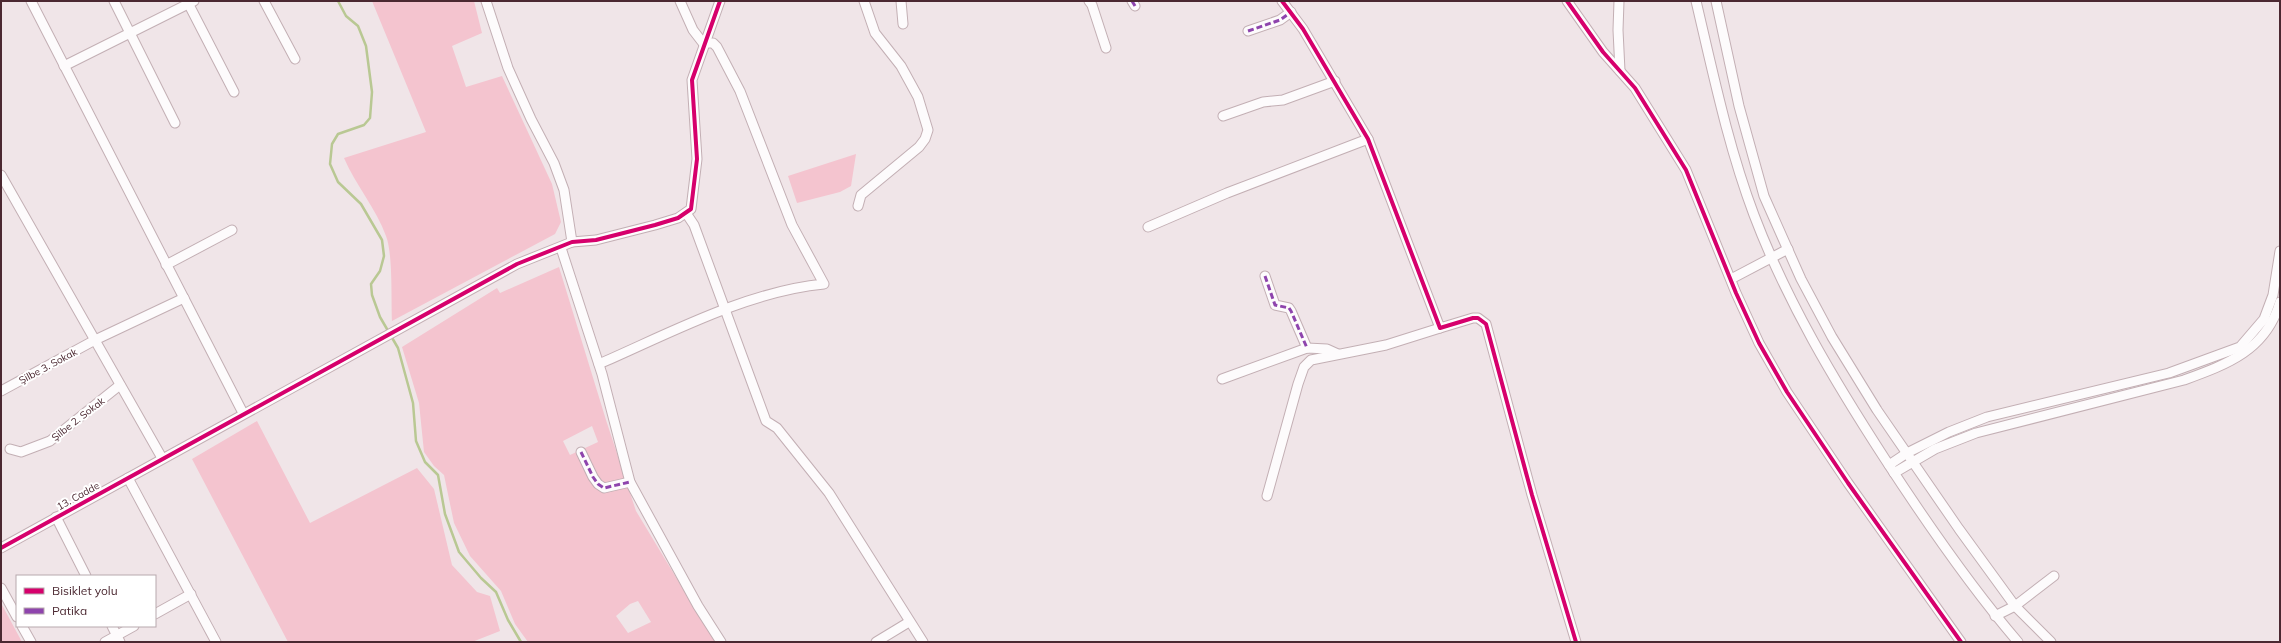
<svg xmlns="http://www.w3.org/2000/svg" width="2281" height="643" viewBox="0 0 2281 643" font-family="Mulish,sans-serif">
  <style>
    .green { fill: #f4c4cf; fill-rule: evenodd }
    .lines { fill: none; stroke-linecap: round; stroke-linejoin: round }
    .stream { stroke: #b9c893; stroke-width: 2.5 }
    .minor-casing { stroke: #c3afb4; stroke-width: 11 }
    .minor { stroke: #fdfbfc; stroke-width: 9 }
    .quiet { stroke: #8e44ad; stroke-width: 3; stroke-dasharray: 6 3; stroke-linecap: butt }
    .cycleway-casing { stroke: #fff; stroke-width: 6 }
    .cycleway { stroke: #d6006c; stroke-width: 4 }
    .labels { text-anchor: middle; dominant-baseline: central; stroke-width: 4; stroke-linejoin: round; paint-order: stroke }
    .street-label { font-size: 10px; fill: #4b2831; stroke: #fff }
  </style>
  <rect width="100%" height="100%" fill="#f0e5e8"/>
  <g class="green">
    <path d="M372,1H474L482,33L452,46L466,87L502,76L552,184L561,222L555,234L392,321C391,300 393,254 386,236C376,208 356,186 344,158L426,132Z"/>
    <polygon points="856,154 851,186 840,192 797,203 788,176"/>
    <path d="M559,267L606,420L636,511L715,642H528L515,624L501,591L470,556L454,523L444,475L434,466L424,452L419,403L402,347L497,288L500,293ZM592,426L598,442L570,455L563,441ZM638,601L651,622L628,633L616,616L630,604Z"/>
    <polygon points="257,421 310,523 417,468 434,489 452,565 477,592 490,596 500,631 472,642 288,642 192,459"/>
    <polygon points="1,603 22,642 1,642"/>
  </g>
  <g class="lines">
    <polyline class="stream" points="338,1 346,16 358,26 366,46 372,92 370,118 364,125 338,134 332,144 330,164 338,182 361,204 382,240 384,256 380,271 371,284 372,295 380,317 398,348 413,403 416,441 425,462 438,475 445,514 459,552 481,578 496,592 508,620 521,642"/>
    <g class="minor-casing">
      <g id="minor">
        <polyline points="31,1 243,413"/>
        <polyline points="114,1 175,123"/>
        <polyline points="187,1 234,92"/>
        <polyline points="264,1 295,59"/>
        <polyline points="486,1 508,68 531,119 554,163 564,190 572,242"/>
        <polyline points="901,1 903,24"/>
        <polyline points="1089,1 1092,5 1106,48"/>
        <polyline points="1132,1 1135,6"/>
        <polyline points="1282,1 1303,29 1368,139 1440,328 1473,318 1478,318 1486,324 1532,495 1576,642"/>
        <polyline points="1567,1 1603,52 1635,88 1686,170 1736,293 1759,343 1787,392 1848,483 1961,642"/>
        <polyline points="1619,1 1618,30 1620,71"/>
        <path d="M1696,1C1713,73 1728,146 1754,215C1787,302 1835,382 1885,459C1926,522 1969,585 2018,642"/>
        <polyline points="1716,1 1739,106 1764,196 1801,279 1832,337 1877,410 1959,529 2015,606 2051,642"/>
        <polyline points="1248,31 1280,20 1291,12"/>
        <polyline points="64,66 194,1"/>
        <polyline points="1223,116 1263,102 1283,100 1335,81"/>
        <polyline points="1,175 162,458"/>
        <polyline points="858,206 861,195 919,147 925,139 928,130 918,97 901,66 875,33 864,1"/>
        <polyline points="686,213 694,225 766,421 777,428 829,493 923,642"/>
        <polyline points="1148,227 1227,193 1368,139"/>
        <polyline points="561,248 602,374 630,482 698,606 721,642"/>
        <polyline points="166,265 232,230"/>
        <polyline points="1265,276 1275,305 1289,308 1291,311 1307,348"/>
        <polyline points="1731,279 1788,249"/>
        <path d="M599,364C668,334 748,291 824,284L792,225L740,91L717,47L713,43H703L693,30L680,1"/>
        <polyline points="1222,379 1307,348 1327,349 1338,354"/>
        <polyline points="1,391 95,340 184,298"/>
        <polyline points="10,449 21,452 50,441 120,385"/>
        <polyline points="581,452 593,477 598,484 604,488 630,482"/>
        <polyline points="1889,465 1907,453 1949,432 1987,417 2169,373 2240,347 2264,319 2273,295 2280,251"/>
        <path d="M1894,473L1935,449L1976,433L2184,380C2228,364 2266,350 2280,302"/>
        <polyline points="128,478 216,642"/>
        <polyline points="1267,496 1298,384 1304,367 1311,360 1386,345 1440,328"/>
        <polyline points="56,517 86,576"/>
        <polyline points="1,548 517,264 572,242 596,240 655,225 678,218 691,209 697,159 692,80 720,1"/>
        <polyline points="1,588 17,617"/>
        <polyline points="155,614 191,594"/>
        <polyline points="1995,616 2015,606 2054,576"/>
        <polyline points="22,626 31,642"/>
        <polyline points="112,626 120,642"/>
        <polyline points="105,642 134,626"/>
        <polyline points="876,642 909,622"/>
      </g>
    </g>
    <use href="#minor" class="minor"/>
    <g class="quiet">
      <polyline points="1132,1 1135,6"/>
      <polyline points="1248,31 1280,20 1291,12"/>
      <polyline points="1265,276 1275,305 1289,308 1291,311 1307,348"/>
      <polyline points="581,452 593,477 598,484 604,488 630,482"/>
    </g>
    <g class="cycleway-casing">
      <g id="cycleway">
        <polyline points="1282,1 1303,29 1368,139 1440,328 1473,318 1478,318 1486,324 1532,495 1576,642"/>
        <polyline points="1567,1 1603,52 1635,88 1686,170 1736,293 1759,343 1787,392 1848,483 1961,642"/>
        <polyline points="1,548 517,264 572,242 596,240 655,225 678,218 691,209 697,159 692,80 720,1"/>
      </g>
    </g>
    <use href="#cycleway" class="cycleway"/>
  </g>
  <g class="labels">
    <g class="street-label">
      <text transform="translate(48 366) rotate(-28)">Şilbe 3. Sokak</text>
      <text transform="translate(78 419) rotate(-38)">Şilbe 2. Sokak</text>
      <text transform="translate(78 496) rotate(-29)">13. Cadde</text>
    </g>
  </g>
  <rect width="2281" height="643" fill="none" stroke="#4b2831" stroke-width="4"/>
  <rect x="16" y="575" width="140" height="52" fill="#ffffff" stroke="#b7a9ad"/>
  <rect x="24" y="588" width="20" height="6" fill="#d6006c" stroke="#b7a9ad"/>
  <text x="52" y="595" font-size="12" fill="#4b2831">Bisiklet yolu</text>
  <rect x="24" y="608" width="20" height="6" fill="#8e44ad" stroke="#b7a9ad"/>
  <text x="52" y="615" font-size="12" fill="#4b2831">Patika</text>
</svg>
